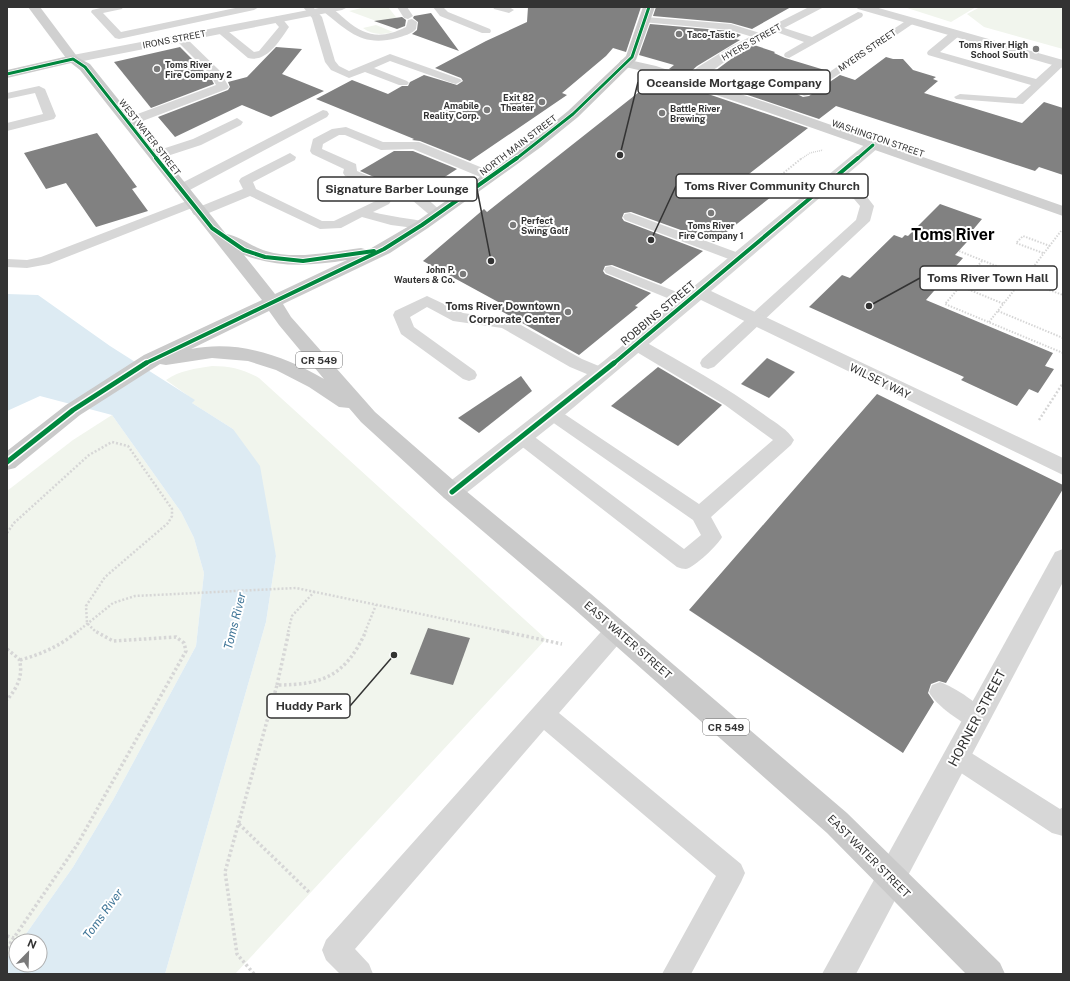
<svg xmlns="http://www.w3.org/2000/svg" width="1070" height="981" viewBox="0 0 1070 981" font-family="'Public Sans',sans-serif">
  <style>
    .green { fill: #f1f5ed }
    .water { fill: #ddebf3 }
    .building { fill: #818181 }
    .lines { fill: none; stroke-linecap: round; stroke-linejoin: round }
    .path-far3 { stroke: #d6d6d6; stroke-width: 1.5; stroke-dasharray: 1 1; stroke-linecap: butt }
    .path-far2 { stroke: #d6d6d6; stroke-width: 2; stroke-dasharray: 1.5 1.5; stroke-linecap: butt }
    .path-far1 { stroke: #d6d6d6; stroke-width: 2.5; stroke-dasharray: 2 2; stroke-linecap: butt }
    .path { stroke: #d6d6d6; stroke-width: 3.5; stroke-dasharray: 2.5 2.5; stroke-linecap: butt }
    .lane { fill: #d7d7d7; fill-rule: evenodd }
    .street { fill: #d7d7d7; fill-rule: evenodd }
    .secondary { fill: #d0d0d0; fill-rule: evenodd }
    .primary { fill: #cacaca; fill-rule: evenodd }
    .cycleway-far2-casing { stroke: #fff; stroke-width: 4.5 }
    .cycleway-far1-casing { stroke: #fff; stroke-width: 6 }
    .cycleway-casing { stroke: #fff; stroke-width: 8 }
    .cycleway-far2 { stroke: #00873e; stroke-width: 3 }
    .cycleway-far1 { stroke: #00873e; stroke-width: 4 }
    .cycleway { stroke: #00873e; stroke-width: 5 }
    .poi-dot { fill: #7a7a7a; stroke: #fff; stroke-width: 1.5 }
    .labels { text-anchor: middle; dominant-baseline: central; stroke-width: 4; stroke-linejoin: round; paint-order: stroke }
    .far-poi-label { font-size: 9px; font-weight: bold; fill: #333; stroke: #fff; text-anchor: start }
    .far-street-label { font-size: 9px; fill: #333; stroke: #fff }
    .shield { fill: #fff; stroke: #707070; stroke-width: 1 }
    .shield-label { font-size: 10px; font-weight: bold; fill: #333 }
    .poi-label { font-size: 11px; font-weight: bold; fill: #333; stroke: #fff; text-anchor: end }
    .street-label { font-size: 11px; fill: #333; stroke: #fff }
    .water-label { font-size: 12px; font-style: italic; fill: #3f7597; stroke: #fff }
    .near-street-label { font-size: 13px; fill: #333; stroke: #fff }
    .far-town-label { font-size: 16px; font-weight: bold; fill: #000; stroke: #fff }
    .leader { fill: none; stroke: #333; stroke-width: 1.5 }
    .callout-dot { fill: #333; stroke: #fff; stroke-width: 1.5 }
    .callout { fill: #fff; stroke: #333; stroke-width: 1.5 }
    .callout-label { font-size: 12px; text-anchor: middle; font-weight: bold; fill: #333 }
  </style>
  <rect width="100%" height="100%" fill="#fff"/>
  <g class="green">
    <polygon points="366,7 388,7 403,26 398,29 349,11"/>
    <polygon points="904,7 976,7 951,22"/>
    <polygon points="980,7 1063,7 1063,49 984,27 967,14"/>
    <path d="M376,25L393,32C382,35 372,35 363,28Z"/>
    <path d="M212,366C230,366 243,369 259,378L546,639L235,974H165L266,622L276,556L233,429L192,403L194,400L166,380C180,370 195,369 212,366Z"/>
    <polygon points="112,415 181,512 194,538 204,573 196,646 113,800 73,867 21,941 16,941 16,947 7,958 7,491 73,440"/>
  </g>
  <polygon class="water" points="7,294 38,295 110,346 195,400 192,403 233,429 260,466 276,556 266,622 165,974 7,974 7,958 16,947 16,965 40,965 40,941 21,941 73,867 113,800 196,646 204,573 194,538 181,512 112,415 40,396 7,411"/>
  <g class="building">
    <polygon points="528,7 641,7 626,52 613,48 606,56 562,93 567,95 470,161 420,141 412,140 414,139 316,99 352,80 388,94 402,86 408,86 410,82 424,75 457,85 463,81 461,78 435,68 486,41 527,22"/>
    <polygon points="656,7 791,7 752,29 731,23 653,16"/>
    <polygon points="431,13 459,51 412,34 417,30 418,22 413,18 414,16"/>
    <polygon points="402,17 406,20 405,26 397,29 374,21"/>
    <polygon points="650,24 730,31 741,35 735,39 740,40 697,66 687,75 669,69 674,65 639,55"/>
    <polygon points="754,45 775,52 774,53 785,58 828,71 797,92 797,94 803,97 809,96 840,75 855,80 886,57 893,59 903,59 913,70 936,77 933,79 938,81 924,93 1022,123 1044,102 1063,108 1063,175 1039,167 1035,171 836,106 819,119 703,80 739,53"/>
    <polygon points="180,47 211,78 214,84 151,108 114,62"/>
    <polygon points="276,47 302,49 282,74 324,91 271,117 242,105 175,137 158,117 228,90 230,87 228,82 247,77"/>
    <polygon points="658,77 808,128 736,184 771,197 714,242 631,212 624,213 622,218 624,221 703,251 661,284 612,265 605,266 603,271 605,274 651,293 635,306 638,307 579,355 494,307 500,303 423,261 484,209 487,212"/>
    <polygon points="97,133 137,187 132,189 148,211 96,227 66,183 46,189 24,153"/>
    <polygon points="394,151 413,151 457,169 440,180 400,188 360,171"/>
    <polygon points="940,204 982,219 972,231 976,232 955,255 963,258 926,300 1053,353 1045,366 1054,369 1038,393 1029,389 1017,406 961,380 964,377 809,307 842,275 850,278 894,235 902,238 905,235 908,236"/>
    <polygon points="767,358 795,372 769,398 741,384"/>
    <polygon points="658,367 722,405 678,446 611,406"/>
    <polygon points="521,376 532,391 479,433 458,418"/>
    <polygon points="877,394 1063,485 1063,489 946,683 939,681 931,684 928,693 934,702 903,753 689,610"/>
    <polygon points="428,628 470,638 453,685 410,674"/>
  </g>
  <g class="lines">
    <polyline class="path-far3" points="801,159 810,153 823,150"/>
    <g class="path-far2">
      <polyline points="794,182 781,175 802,158"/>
      <polyline points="959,251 1009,271"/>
      <polyline points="1043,253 1016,243 1023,236 1050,246"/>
      <polyline points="982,261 945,304 1063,353"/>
      <path d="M1012,268C1024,267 1035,269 1042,280L1041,283C1029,289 1015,285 1008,274Z"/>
      <polyline points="1031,270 1061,231"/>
      <polyline points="960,286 1004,304"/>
      <polyline points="1038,286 1063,295"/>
      <polyline points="998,311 1063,338"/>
      <polyline points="989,322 1019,284"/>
    </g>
    <g class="path-far1">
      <polyline points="1039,420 1063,383"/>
      <polyline points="7,533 14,523 89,455 112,442 128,446 172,509 172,516 168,523 105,577 86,606 87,623 96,632"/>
      <polyline points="77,632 113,603 135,596 296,588 507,632"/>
      <polyline points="288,632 292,616 315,591"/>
      <polyline points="365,632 376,605"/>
    </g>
    <g class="path">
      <polyline points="502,631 562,644"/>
      <path d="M7,649L19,659C24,675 17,688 7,700"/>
      <path d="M20,660C42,654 60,646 78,631"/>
      <polyline points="277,685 289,631"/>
      <polyline points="239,824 310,893"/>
      <polyline points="7,936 14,938"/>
      <polyline points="7,948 77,845 186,651 184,643 176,637 113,641 95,631"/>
      <path d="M254,974L237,954L225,872L277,685C324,685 346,675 366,631"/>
    </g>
    <g class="lane">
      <polygon points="105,7 123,7 122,9 103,13 121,32 240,7 259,7 254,10 119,39 115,38 91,12 92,10"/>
      <polygon points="303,7 313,7 322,17 335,61 339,66 349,71 390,54 460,79 462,81 456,84 452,83 390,61 374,68 407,81 409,83 407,85 399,85 365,72 349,78 331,70 325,62 312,18"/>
      <path d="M328,7C335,9 340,15 346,20C366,37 382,39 406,27L408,20L412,19L417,22L416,29C412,34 403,36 397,38C363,47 349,32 324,12L323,10Z"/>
      <polygon points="397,7 407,7 413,16 408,19 404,18"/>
      <polygon points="433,7 443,7 448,12 490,29 491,31 490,33 482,33 440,16"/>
      <polygon points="493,7 509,7 514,10 509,13 494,9"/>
      <polygon points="858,12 862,13 863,15 862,17 789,58 785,57 784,55 785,53 804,42 771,30 770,28 775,25 812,37"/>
      <path d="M277,16L281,17L289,27C280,40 267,63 248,58L215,30L220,27L224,28L254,52L259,51L279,27L272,19Z"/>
      <polygon points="646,17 731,24 763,34 764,36 759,39 730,30 642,22 641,20"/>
      <polygon points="910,18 915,21 914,23 808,95 804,96 798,93"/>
      <polygon points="955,31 959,32 960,34 959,36 940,52 1036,79 1056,61 1063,60 1063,66 1023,104 956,99 954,97 960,94 1016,98 1031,85 928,55 927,53 928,51 951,32"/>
      <polygon points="180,35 184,36 219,70 229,87 227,89 132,125 124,125 122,122 124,119 216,85 210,74 176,40 175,38"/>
      <polygon points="39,86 45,89 56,116 54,119 7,131 7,123 43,114 35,93 7,99 7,93"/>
      <polygon points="323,110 327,111 329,114 327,117 186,192 176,192 174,189 176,186"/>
      <polygon points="237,118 243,122 241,125 201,145 155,160 149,156 150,153 193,139"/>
      <polygon points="346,127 383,142 419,142 495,173 497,176 495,179 485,179 413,149 381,150 345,135 339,135 323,144 322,149 356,164 357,171 401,190 421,193 444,214 442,217 432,217 412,200 393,197 345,176 343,173 344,169 312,154 310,151 313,139 332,129"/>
      <path d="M290,153L296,157L295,160L253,182L256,189L322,221H334L384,197L389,198L391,201L389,204L373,212C391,217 409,218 427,222L429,225L427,228L422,229L391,225L362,217L341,228L320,229L250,196L204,215H194L192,212L194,209L243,189L239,181L241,178Z"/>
      <polygon points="827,180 864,193 874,206 870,221 714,367 708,369 702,367 700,363 702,359 856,220 860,206 854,199 822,187 820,184 822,181"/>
      <polygon points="192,199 197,200 199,203 197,206 49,264 27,268 7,267 7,259 27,260 41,257"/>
      <polygon points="630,213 744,255 746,258 744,261 734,261 625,220 623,217 625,214"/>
      <polygon points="611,266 692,298 695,301 692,304 687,306 682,304 606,273 604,270 606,267"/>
      <polygon points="427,296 463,313 512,320 582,359 606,369 608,373 606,377 600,379 594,377 570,367 502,328 453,321 427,307 410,317 414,327 475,371 477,375 475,379 469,381 463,379 401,334 393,315 395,311"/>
      <path d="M636,339L642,340C684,364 727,387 766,416C776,423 788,430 794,440L791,445L711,517L722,537C718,545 695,567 686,569C683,569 680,568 677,567L516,442L513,437L516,432L522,430L528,432L684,549L701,535L693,520L545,417L542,413L545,409L551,407L557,409L699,504L773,440L725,405L630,348L628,344L630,340Z"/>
      <polygon points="616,622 624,624 627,631 624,638 559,713 741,864 745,873 741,882 691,974 662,974 716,876 544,730 355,949 369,964 373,974 340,974 326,960 322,950 326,940 608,624"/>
      <path d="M940,682C954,687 983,705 989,719L985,727L977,730C963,724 935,705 929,692L932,685Z"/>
      <polygon points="957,745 965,749 1060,809 1063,807 1063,836 1052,833 949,765 945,757 949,749"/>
    </g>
    <g class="street">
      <polygon points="324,7 348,7 342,10 73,63 67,59 73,55"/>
      <polygon points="809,7 824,7 738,52 693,85 688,86 681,82 698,67 730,47"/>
      <polygon points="856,7 875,7 1063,60 1063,68 858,9"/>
      <polygon points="873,141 878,142 880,145 878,148 711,291 1063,458 1063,475 701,300 567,413 460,498 452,500 444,498 441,492 444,486 605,360 868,142"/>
      <polygon points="1063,549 1063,582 856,974 822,974 1055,552"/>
    </g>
    <g class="secondary">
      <polygon points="28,7 40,7 79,59 77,62 69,62"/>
      <polygon points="625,59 656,66 774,105 1063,206 1063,216 764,111 647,72 621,66 619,63 621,60"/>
    </g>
    <path class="primary" d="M643,7H655L636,60L578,117L541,147L428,228L390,253L283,304L291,317L375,412L460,486L591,594L847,813L1000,963L1005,974H966L827,833L573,608L444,498L361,422L349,408L339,407L309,387L276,370L248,361L212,358L166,365L160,364L80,415L15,468L7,470V451L66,405L144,355L262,300L80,70L71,63L7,78V70L73,55L90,64L226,234C240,236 252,247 266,251C296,260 330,252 361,248L368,250L416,222L531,141L568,111L626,56ZM244,255C278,268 311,266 347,260L275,294ZM269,311L279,325L324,379C283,355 239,340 191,349Z"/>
    <g class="cycleway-far2-casing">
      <g id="cycleway-far2">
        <polyline points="7,74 73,59 85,67 157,159"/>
        <polyline points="516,159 573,114 632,57 649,7"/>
        <polyline points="857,159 873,145"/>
      </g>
    </g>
    <g class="cycleway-far1-casing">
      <g id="cycleway-far1">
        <polyline points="156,158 212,228 244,250 265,257 303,261 374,251"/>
        <polyline points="144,364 384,249 422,225 517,158"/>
        <polyline points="613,364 858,158"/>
      </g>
    </g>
    <g class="cycleway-casing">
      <g id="cycleway">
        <polyline points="7,462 73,410 146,363"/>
        <polyline points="452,492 614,363"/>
      </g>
    </g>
    <use href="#cycleway-far2" class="cycleway-far2"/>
    <use href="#cycleway-far1" class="cycleway-far1"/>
    <use href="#cycleway" class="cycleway"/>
  </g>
  <g class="poi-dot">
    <circle cx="679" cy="34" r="4"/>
    <circle cx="1036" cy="49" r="4"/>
    <circle cx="157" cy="69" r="4"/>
    <circle cx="542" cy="102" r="4"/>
    <circle cx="487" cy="110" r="4"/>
    <circle cx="662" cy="113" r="4"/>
    <circle cx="711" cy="213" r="4"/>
    <circle cx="513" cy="225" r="4"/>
    <circle cx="463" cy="274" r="4"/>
    <circle cx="568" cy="312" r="4"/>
  </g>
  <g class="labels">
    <g class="far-poi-label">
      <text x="687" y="34">Taco-Tastic</text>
      <text x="1028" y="44" text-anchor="end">Toms River High<tspan x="1028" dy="10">School South</tspan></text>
      <text x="165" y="64">Toms River<tspan x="165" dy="10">Fire Company 2</tspan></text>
      <text x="534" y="97" text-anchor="end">Exit 82<tspan x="534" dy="10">Theater</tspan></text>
      <text x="479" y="105" text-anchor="end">Amabile<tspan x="479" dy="10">Reality Corp.</tspan></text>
      <text x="670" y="108">Battle River<tspan x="670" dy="10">Brewing</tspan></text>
      <text x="521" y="220">Perfect<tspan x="521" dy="10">Swing Golf</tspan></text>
      <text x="711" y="225" text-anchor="middle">Toms River<tspan x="711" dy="10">Fire Company 1</tspan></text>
      <text x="455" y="269" text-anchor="end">John P.<tspan x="455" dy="10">Wauters &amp; Co.</tspan></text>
    </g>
    <g class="far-street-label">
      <text transform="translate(174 39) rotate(-11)">IRONS STREET</text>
      <text transform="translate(751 42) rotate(-29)">HYERS STREET</text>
      <text transform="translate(867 50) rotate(-34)">MYERS STREET</text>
      <text transform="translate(150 137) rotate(52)">WEST WATER STREET</text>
      <text transform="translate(878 138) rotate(19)">WASHINGTON STREET</text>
      <text transform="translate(518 145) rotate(-37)">NORTH MAIN STREET</text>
    </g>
    <g class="shield">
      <rect x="296" y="352" width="46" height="16" rx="3"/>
      <rect x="703" y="719" width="46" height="16" rx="3"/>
    </g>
    <g class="shield-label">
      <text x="319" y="360">CR 549</text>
      <text x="726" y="727">CR 549</text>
    </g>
    <g class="poi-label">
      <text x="560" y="306">Toms River Downtown<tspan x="560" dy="13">Corporate Center</tspan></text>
    </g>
    <g class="street-label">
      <text transform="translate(658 313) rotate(-40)">ROBBINS STREET</text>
      <text transform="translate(880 381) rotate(26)">WILSEY WAY</text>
      <text transform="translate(628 640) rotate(41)">EAST WATER STREET</text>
      <text transform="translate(869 856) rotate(45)">EAST WATER STREET</text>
    </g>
    <g class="water-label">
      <text transform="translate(235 621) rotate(-76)">Toms River</text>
      <text transform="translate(103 914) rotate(-54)">Toms River</text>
    </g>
    <g class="near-street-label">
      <text transform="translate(977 718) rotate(-62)">HORNER STREET</text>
    </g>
    <g class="far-town-label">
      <text x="953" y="234">Toms River</text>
    </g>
  </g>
  <path class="leader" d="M620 155L638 82M651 240L676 186M491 261L477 189M869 306L920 278M394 655L350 706"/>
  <g class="callout-dot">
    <circle cx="620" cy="155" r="4"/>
    <circle cx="651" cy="240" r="4"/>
    <circle cx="491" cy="261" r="4"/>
    <circle cx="869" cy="306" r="4"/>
    <circle cx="394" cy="655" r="4"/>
  </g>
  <g class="callout">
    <rect x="638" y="70" width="192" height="24" rx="4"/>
    <rect x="676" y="174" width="192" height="24" rx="4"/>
    <rect x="318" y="177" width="159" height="24" rx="4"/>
    <rect x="920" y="266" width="137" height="24" rx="4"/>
    <rect x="267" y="694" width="83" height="24" rx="4"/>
  </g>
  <g class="callout-label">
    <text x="734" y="87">Oceanside Mortgage Company</text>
    <text x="772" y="190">Toms River Community Church</text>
    <text x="397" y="193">Signature Barber Lounge</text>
    <text x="988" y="282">Toms River Town Hall</text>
    <text x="309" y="710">Huddy Park</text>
  </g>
  <rect width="1070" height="981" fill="none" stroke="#333333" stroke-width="16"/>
  <g transform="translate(28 953) rotate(23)"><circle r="19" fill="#ffffff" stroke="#adadad"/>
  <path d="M0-3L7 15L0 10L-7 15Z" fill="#7a7a7a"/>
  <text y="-6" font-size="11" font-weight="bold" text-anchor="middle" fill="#333333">N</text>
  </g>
</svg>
